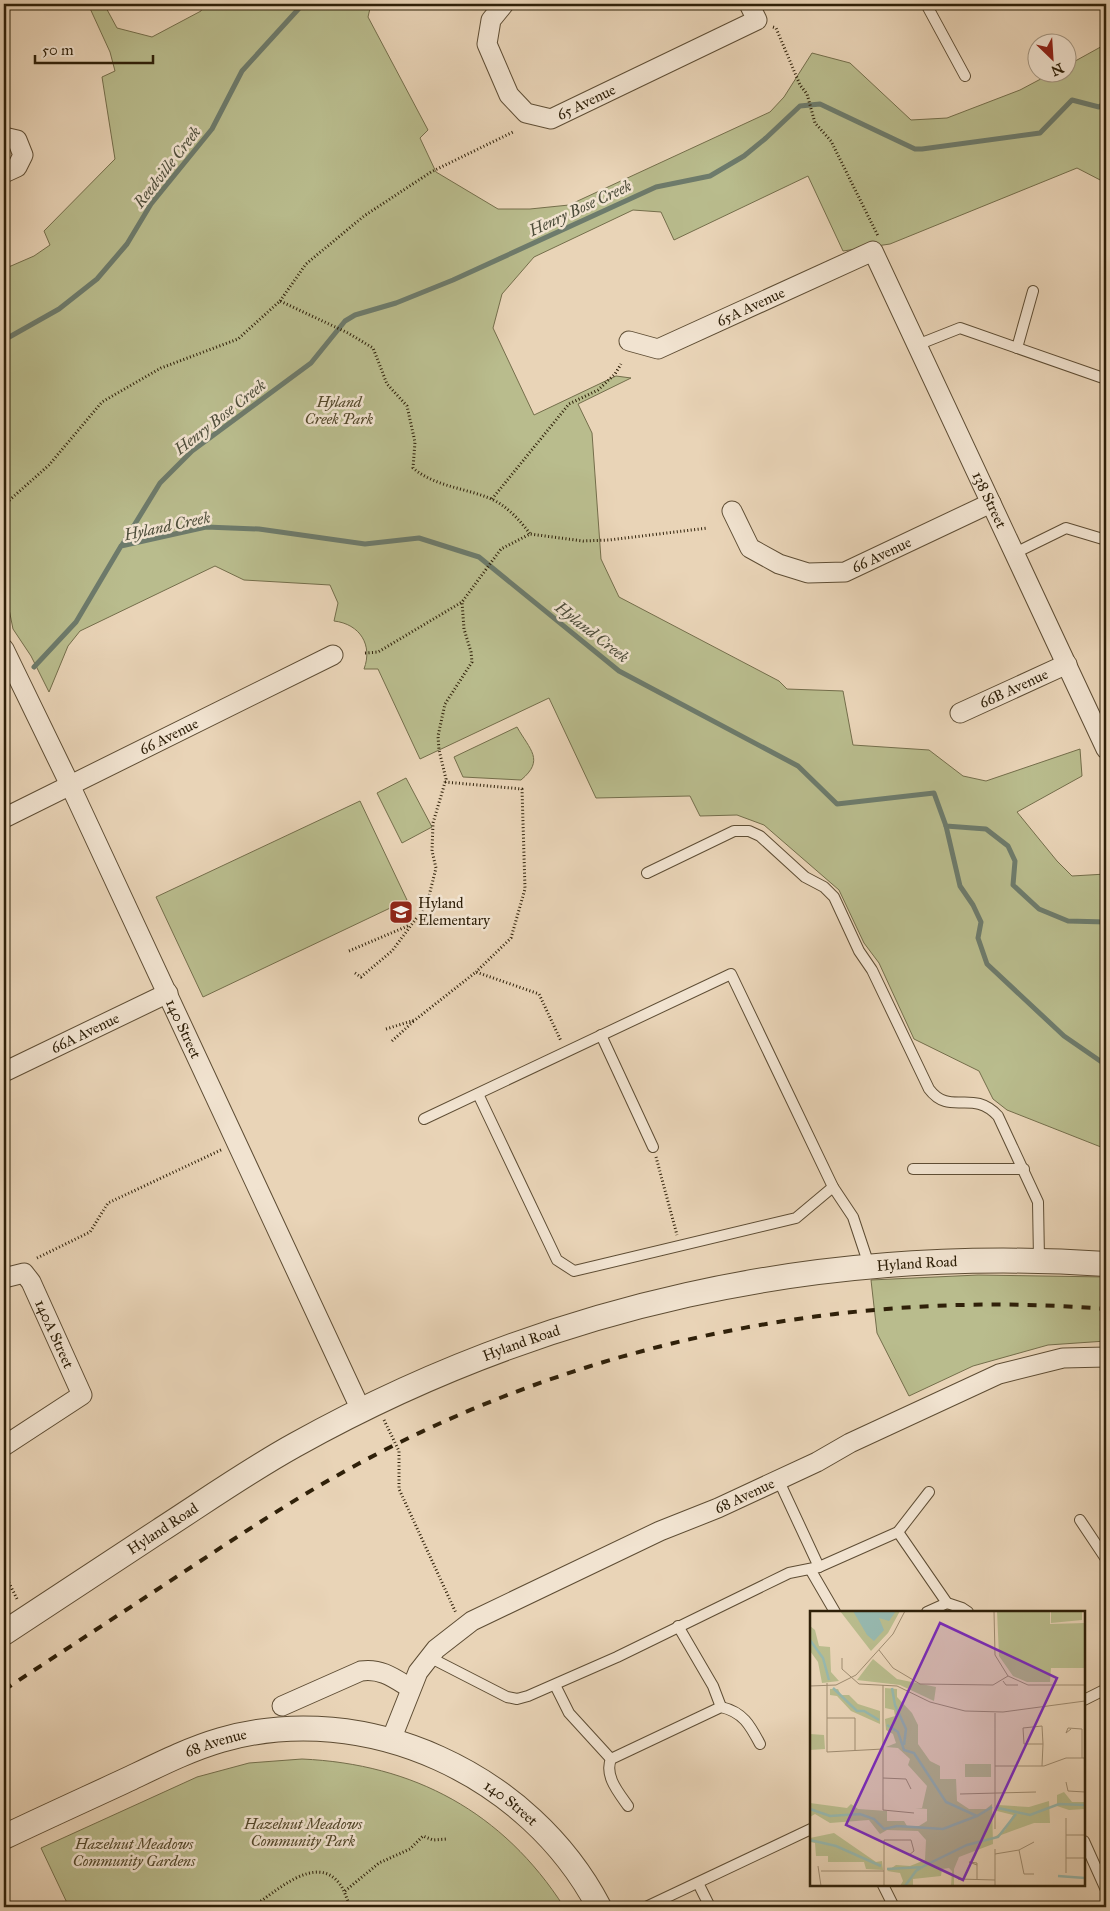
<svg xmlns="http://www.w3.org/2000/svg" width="1110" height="1911" viewBox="0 0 1110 1911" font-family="'IM FELL Great Primer',serif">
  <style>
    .green { fill: #b9bc8d; stroke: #746e4b }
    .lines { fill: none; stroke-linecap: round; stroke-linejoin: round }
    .stream { stroke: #6d7b6c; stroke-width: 5 }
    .service-casing { stroke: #5e4d34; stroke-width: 12 }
    .minor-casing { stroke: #5e4d34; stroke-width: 21 }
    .tertiary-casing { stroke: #5e4d34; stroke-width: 26 }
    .path { stroke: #2f2009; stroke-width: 3; stroke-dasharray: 1 2.5; stroke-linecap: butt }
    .service { stroke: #f1e3d0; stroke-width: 10 }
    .minor { stroke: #f1e3d0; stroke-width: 19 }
    .tertiary { stroke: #f1e3d0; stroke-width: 24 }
    .rail { stroke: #2f2009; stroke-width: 4; stroke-dasharray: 9 9; stroke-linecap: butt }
    .labels { text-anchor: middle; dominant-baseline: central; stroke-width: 5; stroke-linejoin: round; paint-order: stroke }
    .street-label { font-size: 15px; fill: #2f2009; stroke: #f1e3d0 }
    .park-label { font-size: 15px; font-style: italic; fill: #52472a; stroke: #f1e3d0 }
    .poi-label { font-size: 15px; fill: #2f2009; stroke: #f1e3d0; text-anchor: start }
    .water-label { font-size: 16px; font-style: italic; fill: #4e4e3b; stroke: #f1e3d0 }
    .inset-river { fill: none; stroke: #97b8ae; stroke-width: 2.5 }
    .inset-road { fill: none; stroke: #9f8c71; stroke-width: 1 }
    .view { fill: #7b2cbf; fill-opacity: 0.15; stroke: #7b2cbf; stroke-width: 2.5 }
    .inset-edge { fill: none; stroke: #2f2009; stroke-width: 2.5 }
  </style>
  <rect width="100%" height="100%" fill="#e9d4b7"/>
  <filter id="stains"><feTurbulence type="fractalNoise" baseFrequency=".004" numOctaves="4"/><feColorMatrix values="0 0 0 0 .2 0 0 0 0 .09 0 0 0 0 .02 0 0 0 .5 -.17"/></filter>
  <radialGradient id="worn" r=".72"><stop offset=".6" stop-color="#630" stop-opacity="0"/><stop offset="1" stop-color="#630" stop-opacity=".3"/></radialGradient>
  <g class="green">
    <path d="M88,4H104L117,28L152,37L201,11L204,4H371L368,17L428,130L420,138L436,172L498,209H530L569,205L770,112L784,97L812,53L850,63L911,120L947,118L1020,90L1052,73L1068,72V65L1106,44V183L1077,168L890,244L843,251L808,176L674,240L661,212L633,210L534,257L502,294L493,328L534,415L616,376L631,378L578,404L592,433L601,559L619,597L779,681L787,689L843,691L853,745L929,750L963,776L986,781L1080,749L1082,776L1017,812L1057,861L1072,876L1106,874V1149L1007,1110L993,1099L979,1071L914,1039L879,963L864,943L839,890L764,825L737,815L700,816L690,796L596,798L549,698L420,759L378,669H364C373,645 360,624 334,621L338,603L330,585L244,580L215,566L80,631L68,646L49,692L31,656L13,629L9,609L4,597V269L34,256L50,245L44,231L115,159L102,77L115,71L110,52Z"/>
    <path d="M517,727C530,750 545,760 521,780L463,777L454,757Z"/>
    <polygon points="406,778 432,827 402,843 377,793"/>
    <polygon points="360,801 407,900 203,997 156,897"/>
    <polygon points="978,1275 1106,1277 1106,1341 1048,1345 973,1366 909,1396 877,1333 871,1280"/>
    <path d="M302,1759C414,1764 503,1812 564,1907H69L41,1848L197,1777L249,1763Z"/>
  </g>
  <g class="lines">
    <g class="stream">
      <polyline points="4,340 59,309 97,279 127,244 151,204 212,129 242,71 303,4"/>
      <polyline points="122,545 160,483 192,451 311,363 345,321 355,315 396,303 453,280 656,187 710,176 744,156 766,138 800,106 820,104 915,149 922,149 1040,133 1072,100 1099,107 1106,102"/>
      <polyline points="34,667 76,622 121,546 206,527 259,529 365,544 419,538 479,557 619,671 798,766 837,804 934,793 946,826 986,829 1008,846 1015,861 1013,885 1039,909 1068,921 1106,922"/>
      <polyline points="946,826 960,886 973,905 981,922 978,938 987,964 1064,1036 1106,1065"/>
    </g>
    <g class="service-casing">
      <g id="service">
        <polyline points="926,4 965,76"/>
        <polyline points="917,345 960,328 1106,379"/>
        <polyline points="1017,348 1033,291"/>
        <polyline points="1015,553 1066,528 1106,540"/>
        <path d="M647,873L734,831H749L760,836L805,877L824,887L834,897L859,951L872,970L929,1089C950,1117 972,1088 998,1116L1038,1202L1039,1259"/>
        <polyline points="601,1035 653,1147"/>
        <polyline points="478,1094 557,1260 574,1271 796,1218 833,1187"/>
        <polyline points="424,1119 731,974 833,1187 853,1217 869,1265"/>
        <polyline points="913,1169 1024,1169"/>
        <polyline points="778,1479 819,1567"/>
        <polyline points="1080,1520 1106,1559"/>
        <polyline points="898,1532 947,1603 962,1608 968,1612"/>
        <polyline points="810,1569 835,1612"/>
        <polyline points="927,1612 947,1603"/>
        <polyline points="678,1626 713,1686 721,1707"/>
        <polyline points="429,1657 507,1697 517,1699 528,1696 617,1657 789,1573 819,1567 898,1532 929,1492"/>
        <polyline points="555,1685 569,1713 611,1759"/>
        <polyline points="1084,1700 1106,1689"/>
        <path d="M628,1806C619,1793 604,1776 611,1759L721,1707C743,1712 750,1725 760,1744"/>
        <polyline points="1084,1841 1106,1890"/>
        <polyline points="698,1883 710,1907"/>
        <polyline points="883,1885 894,1907"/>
        <polyline points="646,1907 811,1829"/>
      </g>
    </g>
    <g class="minor-casing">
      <g id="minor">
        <path id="s1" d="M504,4L491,20L487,44L509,95L526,113L551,119L757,20L749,4"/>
        <polyline points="4,137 17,140 23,155 17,167 4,173"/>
        <path id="s2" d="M629,341L658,349L873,251L1106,749"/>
        <path id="s3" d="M732,511L750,548L779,564L808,573L845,572L991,503"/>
        <path id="s4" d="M4,649L70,785L361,1410"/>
        <path id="s5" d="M960,713L1067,664"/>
        <path id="s6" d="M4,818L333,655"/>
        <path id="s7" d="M4,1072L168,993"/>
        <path id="s8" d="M4,1278L24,1273L31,1282L82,1395L4,1446"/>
        <path d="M282,1706L361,1671C381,1668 394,1678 410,1688"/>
        <path id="s9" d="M391,1740L418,1672L436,1649L472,1621L660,1531L718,1508L817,1462L850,1443L999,1374L1063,1358L1106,1357"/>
      </g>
    </g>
    <g class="tertiary-casing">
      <g id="tertiary">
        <path id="s10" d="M4,1633C55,1599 107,1565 159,1531C204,1502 248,1471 295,1445C546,1305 820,1245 1106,1264"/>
        <path id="s11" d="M4,1837C46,1817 88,1798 131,1778C160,1764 190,1749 221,1740C367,1698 530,1775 599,1907"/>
      </g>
    </g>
    <g class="path">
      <polyline points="773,27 776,28 800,85 807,94 815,123 831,141 878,236"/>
      <polyline points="280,301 306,264 364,216 431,172 513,132"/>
      <polyline points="492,499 569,404 598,390 615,374 621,364"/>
      <path d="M4,505L49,465L102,402L161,368L238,339L280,301L348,333L373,348L387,384L407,406L415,442L413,468C434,486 464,488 489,498C505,504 521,521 530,534"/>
      <polyline points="365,653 378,652 462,602 501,549 530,534 583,541 609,540 708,528"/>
      <polyline points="445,782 522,789 525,889 511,938 476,972"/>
      <polyline points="349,951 410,925"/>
      <polyline points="355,973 361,977 392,951 427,904 436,868 432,851 433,823 446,779 439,750 438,736 445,704 472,662 471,652 464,629 462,602"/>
      <polyline points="386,1029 415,1020 476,972 539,994 561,1041"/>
      <polyline points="392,1041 415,1020"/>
      <polyline points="656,1157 677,1235"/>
      <polyline points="37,1258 90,1232 108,1203 223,1149"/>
      <polyline points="384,1420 399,1451 399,1489 456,1613"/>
      <polyline points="4,1573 18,1601"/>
      <polyline points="345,1891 379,1863 410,1849 423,1836 433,1840 447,1839"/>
      <path d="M252,1907C275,1893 315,1853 339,1883C345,1890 346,1899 351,1907"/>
    </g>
    <use href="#service" class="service"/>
    <use href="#minor" class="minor"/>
    <use href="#tertiary" class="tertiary"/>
    <path class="rail" d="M4,1690C57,1655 111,1620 164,1585C228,1543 291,1500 358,1464C585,1341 849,1288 1106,1309"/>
  </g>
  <defs>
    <g id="school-square" transform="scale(1.25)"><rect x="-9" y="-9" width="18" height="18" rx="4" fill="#8f2418" stroke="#f1e3d0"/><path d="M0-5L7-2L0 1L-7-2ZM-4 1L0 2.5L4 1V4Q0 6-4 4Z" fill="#fff"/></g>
  </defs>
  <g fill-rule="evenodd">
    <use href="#school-square" x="401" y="912"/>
  </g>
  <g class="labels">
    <g class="street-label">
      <text stroke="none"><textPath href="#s1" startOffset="190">65 Avenue</textPath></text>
      <text stroke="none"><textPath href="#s2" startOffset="132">65A Avenue</textPath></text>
      <text stroke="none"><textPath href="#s2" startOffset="541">138 Street</textPath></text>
      <text stroke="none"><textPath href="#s3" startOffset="182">66 Avenue</textPath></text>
      <text stroke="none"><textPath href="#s5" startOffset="59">66B Avenue</textPath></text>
      <text stroke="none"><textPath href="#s6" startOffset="184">66 Avenue</textPath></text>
      <text stroke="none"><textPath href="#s4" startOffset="420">140 Street</textPath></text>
      <text stroke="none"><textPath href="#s7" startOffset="90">66A Avenue</textPath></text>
      <text stroke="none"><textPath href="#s10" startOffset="1000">Hyland Road</textPath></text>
      <text stroke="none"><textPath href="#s8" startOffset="89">140A Street</textPath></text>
      <text stroke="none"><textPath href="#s10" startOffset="595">Hyland Road</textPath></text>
      <text stroke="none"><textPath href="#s9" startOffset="448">68 Avenue</textPath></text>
      <text stroke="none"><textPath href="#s10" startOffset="190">Hyland Road</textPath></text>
      <text stroke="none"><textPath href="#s11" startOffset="232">68 Avenue</textPath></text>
      <text stroke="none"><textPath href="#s11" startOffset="546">140 Street</textPath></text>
    </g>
    <g class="park-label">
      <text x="339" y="402">Hyland<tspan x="339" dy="17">Creek Park</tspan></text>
      <text x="303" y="1824">Hazelnut Meadows<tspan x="303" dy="17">Community Park</tspan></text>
      <text x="134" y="1844">Hazelnut Meadows<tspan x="134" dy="17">Community Gardens</tspan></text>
    </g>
    <g class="poi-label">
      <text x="418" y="903">Hyland<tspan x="418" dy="17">Elementary</tspan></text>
    </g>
    <g class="water-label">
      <text transform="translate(167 167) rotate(-52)">Reedville Creek</text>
      <text transform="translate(580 208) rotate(-25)">Henry Bose Creek</text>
      <text transform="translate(220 417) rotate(-38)">Henry Bose Creek</text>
      <text transform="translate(167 526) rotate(-12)">Hyland Creek</text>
      <text transform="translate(592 632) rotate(38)">Hyland Creek</text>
    </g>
  </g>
  <g transform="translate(810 1611)">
    <rect width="275" height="275" fill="#e9d4b7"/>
    <path d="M30,0H90L78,22L61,40ZM187,0H240V13L275,12V57H241L240,71H217L203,65L189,45ZM241,0H272V9L241,12ZM0,15L5,19L9,35L20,36L21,61L29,70L12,72L8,51L0,40ZM63,48L87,68L126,76L124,90L90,74L47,69ZM75,77L87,78V86L102,102L108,114V133L120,150L130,155V168H146L147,190L159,198H176L182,193L183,233L149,246L144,258V275H141L142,260L139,257L132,258L131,265L103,268V275H90L93,270L90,262L77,260L86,254L100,255L115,249L116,229L108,220L77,219L70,223L59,209L20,212L5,203L0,206V192L37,197L41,193L48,198L77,200V210H94L97,215H109L117,210V198L105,197H112L117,175L98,154L100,148L88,137L76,136L86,132L83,123L76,119L75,108L85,105L84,99L75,97ZM20,78H28L31,84H39L48,93L70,100V113L41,100L27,85L20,84ZM0,123L14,124L15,138L0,139ZM155,153H181V166H155ZM254,181L262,191H275V198L259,199L247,195V184ZM239,190L240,212H224L183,227L195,219L203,204L187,200L188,194L219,196ZM24,222L66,251L72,250L73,259L56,258L54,251H18V245H6L5,232L0,231V227Z" fill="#b9bc8d"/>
    <path d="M43,0H86L79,10L69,7L74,19L64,30L57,24Z" fill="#97b8ae"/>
    <path class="inset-river" d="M0,29L13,47L19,69M23,77L47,100H54L69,109M82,77L85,94L96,118L94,134M77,114L88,121L94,139L104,142L136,191L167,205L182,196M188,197L220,204L249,193L275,194M0,198L20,205L50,203L64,208L74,218L87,215L133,218L167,205M0,229L26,235L71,255M77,258L113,256M248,265L275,267M95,275L106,260L114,255L157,234L188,226L206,203"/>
    <path class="inset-road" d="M184,0L185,44L198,65L218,74H275M69,39L83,57L110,73L183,74L198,65M32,47V58L49,73L87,75L120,91L155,100L193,101L275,90M193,70L196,74H208M17,72V141L73,138M73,74V199L104,202M0,75L26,74L46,64L83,23L95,0M185,102V218M17,107H45V139M261,118L256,122L258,117L272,118V147M185,155H234L256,147H275M232,155L233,133L232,115L213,117L214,133H233M73,167L96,168L101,178M256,171L258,180L275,181M150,183L226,181M256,207V262M256,224H275M209,239L214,263H224M185,243L209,239L224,231M256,247H275M167,254L159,251L167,252V269M8,255L11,275M11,260H74M148,268L185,269M74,275V229H101L104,240L99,244M185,275V238"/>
    <path class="view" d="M130,12L247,67L153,269L36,214Z"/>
    <rect width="275" height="275" class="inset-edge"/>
  </g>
  <rect width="1110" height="1911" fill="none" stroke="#e9d4b7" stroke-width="20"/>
  <rect x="5" y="5" width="1100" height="1901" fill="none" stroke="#2f2009" stroke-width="2.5"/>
  <rect x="10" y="10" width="1090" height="1891" fill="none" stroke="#2f2009"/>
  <g transform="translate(1052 58) rotate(155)"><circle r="24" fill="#f1e3d0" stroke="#a39580"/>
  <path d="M0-4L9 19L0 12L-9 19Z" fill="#8f2418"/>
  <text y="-8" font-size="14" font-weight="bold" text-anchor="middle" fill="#2f2009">N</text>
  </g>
  <path d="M35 55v8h118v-8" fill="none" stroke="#2f2009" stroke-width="2.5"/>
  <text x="42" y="55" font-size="15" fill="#2f2009" stroke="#f1e3d0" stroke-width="4" paint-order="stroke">50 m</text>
  <rect width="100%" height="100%" filter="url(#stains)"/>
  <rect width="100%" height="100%" fill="url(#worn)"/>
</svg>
